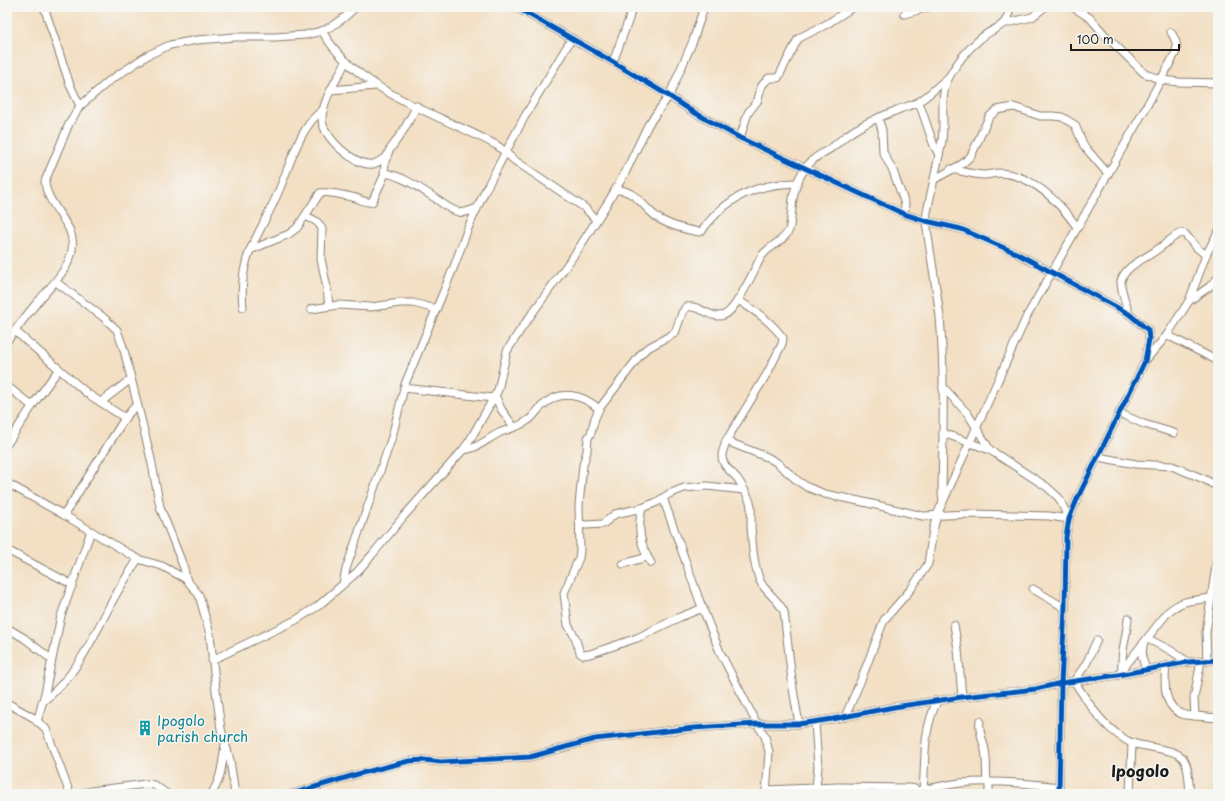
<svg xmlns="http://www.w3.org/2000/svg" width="1225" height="801" viewBox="0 0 1225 801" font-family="'Playpen Sans',sans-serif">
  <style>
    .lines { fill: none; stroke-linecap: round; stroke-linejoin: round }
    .street-casing { stroke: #887e70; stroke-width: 9 }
    .street { stroke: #fff; stroke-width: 7 }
    .cycleway-casing { stroke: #f6f6f2; stroke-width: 8 }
    .cycleway { stroke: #0057b8; stroke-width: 5 }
    .labels { text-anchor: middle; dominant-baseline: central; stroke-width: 3; stroke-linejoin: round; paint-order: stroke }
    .culture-label { font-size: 14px; fill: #0d838f; stroke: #f6f6f2; text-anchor: start }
    .quarter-label { font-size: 16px; font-weight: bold; fill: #1c1c1c; stroke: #f6f6f2 }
  </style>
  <rect width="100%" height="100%" fill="#f6f6f2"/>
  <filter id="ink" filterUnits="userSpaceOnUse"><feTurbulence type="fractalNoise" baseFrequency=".025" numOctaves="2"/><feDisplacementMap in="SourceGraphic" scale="8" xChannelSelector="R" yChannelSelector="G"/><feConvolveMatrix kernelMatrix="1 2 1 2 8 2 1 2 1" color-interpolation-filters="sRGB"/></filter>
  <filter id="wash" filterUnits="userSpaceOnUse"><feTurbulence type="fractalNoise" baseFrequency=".012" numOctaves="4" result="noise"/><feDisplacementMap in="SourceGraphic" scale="16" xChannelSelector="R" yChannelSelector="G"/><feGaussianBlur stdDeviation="0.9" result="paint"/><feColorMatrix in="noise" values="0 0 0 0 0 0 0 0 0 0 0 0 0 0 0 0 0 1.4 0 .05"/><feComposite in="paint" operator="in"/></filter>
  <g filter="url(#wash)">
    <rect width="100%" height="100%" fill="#f3dfc3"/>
  </g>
  <g filter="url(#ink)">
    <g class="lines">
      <g class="street-casing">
        <g id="street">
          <polyline points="44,7 70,85 80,106"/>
          <polyline points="516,7 613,62 669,96 690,110 740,138 904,214 926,221 961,229 1016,253 1129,314 1148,330 1149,339 1145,361 1078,497 1069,519 1066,537 1065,608 1061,683 1059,794"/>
          <polyline points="1073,7 1090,18 1105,35 1144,73 1161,80 1179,82 1218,83"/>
          <polyline points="904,14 930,7"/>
          <polyline points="1003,24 1032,17 1045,7"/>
          <path d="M322,31C358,93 438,113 498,146L514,160L585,208L596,220"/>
          <path d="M346,61C338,79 323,98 322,118C321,136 355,167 373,164C378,163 382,159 387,157"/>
          <polyline points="613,62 629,19 632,7"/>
          <polyline points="331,90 376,86"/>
          <polyline points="919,102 933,143 939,155"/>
          <polyline points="878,118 882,130 883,152 893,171 905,204 904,214"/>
          <polyline points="740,138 748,113 758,100 761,87 764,83 769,78 778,78 779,76 798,39 801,37 827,24 853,7"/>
          <path d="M951,169C962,171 973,175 984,175C989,175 994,173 999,173C1033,174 1059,202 1077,227"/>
          <path d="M385,173C403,176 419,188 435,198C442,203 450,210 459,212C465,214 471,210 477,208"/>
          <polyline points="935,179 962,164 971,156 989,117 997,110 1014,107 1040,116 1054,116 1062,117 1075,125 1084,146 1108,174"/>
          <path d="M615,190C636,188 645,211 661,220C672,226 687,230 699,232L702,231C706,224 711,220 716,214C740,191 764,184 796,183"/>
          <path d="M305,216C312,219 319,221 322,229L321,259L327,288L329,306"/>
          <path d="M250,250L289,234L297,228L320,193C329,191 347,196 356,198C361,200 366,203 372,202L384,176L385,161L389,151L403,131L417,106"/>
          <polyline points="56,282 103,317 117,330 124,350 151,459 160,507 184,568 186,579"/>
          <path d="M738,300C755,311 771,321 783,338L782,344L768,372L726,441C725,446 722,451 722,456C722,466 731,471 737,478C742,485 747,494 750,502C752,509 751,517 751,524C752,543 753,563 760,581C766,593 779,600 784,612L793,689L799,724"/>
          <polyline points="1189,301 1209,287 1218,278"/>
          <path d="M243,307C241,288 243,268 250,250C259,231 269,213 277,195C289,169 299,126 323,110"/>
          <polyline points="311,309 338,305 371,307 400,303 413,303 436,309"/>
          <path d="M1129,314C1127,306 1120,289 1121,281C1125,265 1147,258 1158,249C1166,244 1172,237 1181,233L1185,234L1197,248L1206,255"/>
          <polyline points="15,331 88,394 125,418"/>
          <polyline points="1167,335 1218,361"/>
          <path d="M7,341C16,329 25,317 35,305C52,284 83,259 69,229C62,215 45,197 45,181L69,124L80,106L109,81L148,55L170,45L197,40L235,37H275L305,35L322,31L332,26L345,17L356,7"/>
          <polyline points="1145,361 1167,335 1189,301 1206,255 1218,232"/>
          <polyline points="7,386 32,406"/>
          <polyline points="943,387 968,414 990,450"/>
          <polyline points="404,388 493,398"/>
          <polyline points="495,395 501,409 514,427"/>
          <polyline points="101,402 131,379"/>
          <polyline points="1119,413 1144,424 1174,433"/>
          <polyline points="943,433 990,450 1047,487 1059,498 1069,519"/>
          <polyline points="726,441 767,457 776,462 798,481 807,487 825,494 859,501 923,516 969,514 1049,516 1069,519"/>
          <polyline points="7,444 35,402 59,369"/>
          <path d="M463,450C477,449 487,439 499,433C508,429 519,427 527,421C533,418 537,410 542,406C560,389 582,394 599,409"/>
          <polyline points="1098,457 1136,464 1172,466 1204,479 1218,487"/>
          <polyline points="7,483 64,515 138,559 162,566 186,579 199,595 210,634 216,691 221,729 230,760 235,794"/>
          <polyline points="663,498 700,602 720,652 757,724 765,736 769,752 766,794"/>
          <path d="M943,501L942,493C943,434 945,375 940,317C936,285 930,253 926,221L927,212L942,141C945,122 939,95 949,77C956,64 968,49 980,39C995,25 1006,31 1010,7"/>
          <path d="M642,508C637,528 640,546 651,563"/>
          <polyline points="64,515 125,418 137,404"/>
          <polyline points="580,524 586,525 603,524 615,514 642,508 657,502 669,494 684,488 707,486 744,490"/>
          <polyline points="7,550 73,585"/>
          <polyline points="623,564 647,557"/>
          <polyline points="343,584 346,569 392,437 405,384 455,264 468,228 487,187 525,116 572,38"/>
          <polyline points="1033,589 1065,608"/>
          <path d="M703,608L680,617L637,638L590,654L583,655L580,653L575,637L568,625L564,593L579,558L580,551L579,505L583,465L587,451L588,438L591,433L595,418L599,409L641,354L646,349L675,333L682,313L686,307C700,304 710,320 724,315C737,310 754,270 761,257C768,246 785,241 789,230C791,223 791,216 792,209C793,190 798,173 813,160C819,154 828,151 835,145C839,142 843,138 847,135C861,125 879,117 895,111C903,107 911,106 918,102C926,98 940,84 949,77"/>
          <polyline points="954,625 958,649 962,697"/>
          <polyline points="7,628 24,638 51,659"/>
          <polyline points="1148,639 1170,650 1188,662"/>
          <path d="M1097,640L1086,664L1074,681C1090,705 1101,725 1126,740C1132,744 1139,745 1146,746C1187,754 1187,753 1190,794"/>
          <polyline points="1143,645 1142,657 1146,670"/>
          <polyline points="212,660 296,620 318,606 356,573 372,555 404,516 463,450 470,440 498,390 507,351 521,329 577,251 610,199 625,173 648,125 669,96 693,41 704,7"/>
          <polyline points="1207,661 1206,632 1218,553"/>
          <path d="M1166,666C1164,684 1163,709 1185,715L1218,718"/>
          <path d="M1122,671C1120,654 1127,636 1128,618"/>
          <path d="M1118,675L1168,612C1183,599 1192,601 1210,598"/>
          <path d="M42,702C77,677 94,635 114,598C121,585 130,572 138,559"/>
          <polyline points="7,703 34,718 46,729 70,794"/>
          <polyline points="1195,716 1194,698 1201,661"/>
          <path d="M845,717L861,680L884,620L911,589L928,564L933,530L937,515L1027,316L1145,109L1176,52C1178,44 1175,39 1171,32"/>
          <path d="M980,721C978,731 983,739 985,750C987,760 986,772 987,782"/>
          <polyline points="37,722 45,693 61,616 91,531"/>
          <polyline points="815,722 818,767 816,788"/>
          <polyline points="989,782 989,794"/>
          <path d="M766,790L838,787L904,788C910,788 916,787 919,794"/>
          <path d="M923,790C926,756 922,734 937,701"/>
          <path d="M917,791C932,788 945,785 960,783C993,780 1027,783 1059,787"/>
          <polyline points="80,794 91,791 146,784 154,785 167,794"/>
          <path d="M211,794C222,779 222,763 225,745"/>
          <polyline points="292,794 358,774 409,761 424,760 441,762 530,757 595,739 694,728 757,724 799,724 833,719 894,707 962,697 1036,689 1061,683 1118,675 1188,662 1218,660"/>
          <polyline points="1130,794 1132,743"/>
        </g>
      </g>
      <use href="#street" class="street"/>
      <g class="cycleway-casing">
        <g id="cycleway">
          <polyline points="516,7 613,62 669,96 690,110 740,138 904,214 926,221 961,229 1016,253 1129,314 1148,330 1149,339 1145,361 1078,497 1069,519 1066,537 1065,608 1061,683 1059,794"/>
          <polyline points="292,794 358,774 409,761 424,760 441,762 530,757 595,739 694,728 757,724 799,724 833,719 894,707 962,697 1036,689 1061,683 1118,675 1188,662 1218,660"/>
        </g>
      </g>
      <use href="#cycleway" class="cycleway"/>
    </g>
  </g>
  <defs>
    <g id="building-bare" transform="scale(1.2)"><path d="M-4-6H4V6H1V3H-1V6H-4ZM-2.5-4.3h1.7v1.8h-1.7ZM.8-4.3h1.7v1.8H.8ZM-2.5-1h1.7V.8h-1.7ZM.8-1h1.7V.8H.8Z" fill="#0f9aa8" stroke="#f6f6f2" stroke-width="2.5" paint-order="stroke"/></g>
  </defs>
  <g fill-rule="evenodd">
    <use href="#building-bare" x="145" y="728"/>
  </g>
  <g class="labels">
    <g class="culture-label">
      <text x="157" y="720">Ipogolo<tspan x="157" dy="16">parish church</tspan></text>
    </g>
    <g class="quarter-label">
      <text x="1140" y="770">Ipogolo</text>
    </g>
  </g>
  <rect width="1225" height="801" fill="none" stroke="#f6f6f2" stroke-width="24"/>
  <path d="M1071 44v6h108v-6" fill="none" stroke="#1c1c1c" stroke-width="2"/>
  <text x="1077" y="44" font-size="12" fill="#1c1c1c" stroke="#f6f6f2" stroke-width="3" paint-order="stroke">100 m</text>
</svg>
